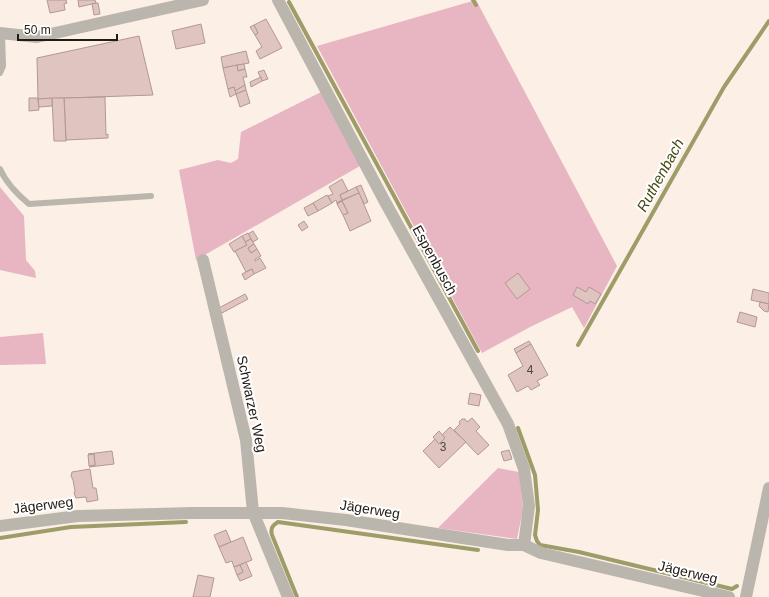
<svg xmlns="http://www.w3.org/2000/svg" width="769" height="597" viewBox="0 0 769 597" font-family="Helvetica,sans-serif">
  <style>
    .green { fill: #e8b5c2 }
    .lines { fill: none; stroke-linecap: round; stroke-linejoin: round }
    .stream { stroke: #9e9d6a; stroke-width: 4 }
    .building { fill: #dfc4c0; stroke: #b29894 }
    .lane { stroke: #bbb6ad; stroke-width: 6 }
    .street { stroke: #bbb6ad; stroke-width: 12 }
    .labels { text-anchor: middle; dominant-baseline: central; stroke-width: 4; stroke-linejoin: round; paint-order: stroke }
    .number-label { font-size: 12px; fill: #524540 }
    .street-label { font-size: 14px; fill: #231b16; stroke: #fff }
    .water-label { font-size: 15px; font-style: italic; fill: #484913; stroke: #fff }
  </style>
  <rect width="100%" height="100%" fill="#fcefe6"/>
  <g class="green">
    <polygon points="476,0 617,266 584,328 572,307 530,327 482,353 317,46"/>
    <polygon points="321,92 360,166 196,260 179,170 218,160 231,163 238,159 241,132"/>
    <polygon points="0,187 24,216 26,260 35,271 36,278 0,270"/>
    <polygon points="43,333 46,364 0,365 0,337"/>
    <polygon points="498,468 519,472 523,509 517,539 438,528"/>
  </g>
  <g class="lines">
    <g class="stream">
      <polyline points="473,0 476,5"/>
      <polyline points="289,2 478,351"/>
      <polyline points="578,345 724,87 769,21"/>
      <polyline points="518,428 535,475 538,510 535,535 537,541 540,545 579,552 732,589 737,586"/>
      <polyline points="0,538 71,527 186,522"/>
      <path d="M297,597L272,535C270,528 273,525 278,522L478,550"/>
    </g>
  </g>
  <g class="building">
    <polygon points="47,0 66,0 67,3 64,4 65,10 50,13"/>
    <polygon points="78,0 95,0 96,3 79,7"/>
    <polygon points="96,3 98,3 100,14 94,15 92,4"/>
    <polygon points="266,19 282,48 260,59 256,51 262,47 255,35 258,33 254,25"/>
    <polygon points="201,24 205,43 176,49 172,31"/>
    <polygon points="254,25 258,33 255,35 250,27"/>
    <polygon points="139,36 153,95 38,99 37,58"/>
    <polygon points="246,51 249,63 223,68 221,57"/>
    <polygon points="244,64 245,69 238,71 237,65"/>
    <polygon points="237,65 238,71 245,69 247,77 243,77 245,85 235,91 234,87 228,89 223,68"/>
    <polygon points="264,70 268,79 262,81 258,72"/>
    <polygon points="261,77 262,81 251,87 250,82"/>
    <polygon points="245,85 246,90 236,94 235,91"/>
    <polygon points="234,87 236,94 230,97 228,89"/>
    <polygon points="246,90 250,103 240,107 236,94"/>
    <polygon points="105,97 106,135 108,134 108,138 66,140 64,98"/>
    <polygon points="29,98 38,98 39,110 29,111"/>
    <polygon points="52,98 64,98 66,141 54,141"/>
    <polygon points="52,98 52,106 39,107 38,99"/>
    <polygon points="342,179 348,191 340,195 342,200 337,203 336,200 332,203 328,196 333,194 329,187"/>
    <polygon points="361,185 368,202 364,204 356,187"/>
    <polygon points="356,187 359,193 342,200 340,195"/>
    <polygon points="359,193 371,221 350,231 343,215 348,213 342,201 337,204 337,203"/>
    <polygon points="327,195 332,203 318,211 313,203"/>
    <polygon points="342,201 348,213 343,215 337,204"/>
    <polygon points="313,203 318,211 308,216 304,208"/>
    <polygon points="304,221 308,227 302,231 298,225"/>
    <polygon points="253,231 258,239 253,242 248,234"/>
    <polygon points="248,233 251,239 245,242 242,236"/>
    <polygon points="242,236 247,245 234,252 229,244"/>
    <polygon points="251,239 254,244 248,248 251,253 257,249 261,256 255,259 255,261 260,258 266,268 254,274 252,269 246,272 235,251 247,245 245,242"/>
    <polygon points="254,244 257,249 251,253 248,248"/>
    <polygon points="252,269 254,274 245,280 242,274"/>
    <polygon points="518,273 530,289 517,299 505,283"/>
    <polygon points="577,287 586,292 589,287 601,294 595,304 590,301 588,304 573,295"/>
    <polygon points="753,289 769,293 769,304 751,300"/>
    <polygon points="245,294 248,299 222,313 219,308"/>
    <polygon points="760,302 769,304 768,312 764,311 759,306"/>
    <polygon points="740,312 757,317 755,327 737,322"/>
    <polygon points="529,341 531,344 516,353 514,349"/>
    <polygon points="531,344 548,375 537,381 540,385 531,390 528,386 517,392 508,375 523,366 516,353"/>
    <polygon points="470,393 481,395 479,406 468,404"/>
    <polygon points="472,418 480,427 476,431 489,445 478,455 454,430 460,424 459,422 462,419 465,419 467,422"/>
    <polygon points="450,427 466,442 439,468 423,451 435,439 439,444 445,438 442,435"/>
    <polygon points="439,431 445,438 439,444 433,437"/>
    <polygon points="509,450 512,459 504,461 501,452"/>
    <polygon points="112,451 114,464 89,467 95,465 94,454 88,454"/>
    <polygon points="94,454 95,465 89,466 88,455"/>
    <polygon points="90,469 93,488 96,488 98,500 87,502 86,497 76,498 74,493 75,491 73,480 71,476 72,472"/>
    <polygon points="226,530 231,542 219,547 214,535"/>
    <polygon points="243,537 252,560 234,567 232,561 226,563 219,547"/>
    <polygon points="246,562 252,576 240,581 237,575 243,572 240,565"/>
    <polygon points="240,565 243,572 237,575 234,567"/>
    <polygon points="198,575 214,578 210,597 193,597"/>
  </g>
  <g class="lines">
    <g class="lane">
      <polyline points="0,73 3,66 2,33"/>
      <path d="M0,169C6,183 18,195 29,204L151,196"/>
    </g>
    <g class="street">
      <polyline points="278,0 384,200 508,424 524,469 529,506 524,545"/>
      <polyline points="0,33 37,37 203,0"/>
      <polyline points="203,260 246,440 253,512 288,597"/>
      <polyline points="0,526 78,516 193,513 282,513 346,520 508,545 524,545 541,553 729,597"/>
      <polyline points="746,597 769,488"/>
    </g>
  </g>
  <g class="labels">
    <g class="number-label">
      <text x="530" y="370">4</text>
      <text x="443" y="447">3</text>
    </g>
    <g class="street-label">
      <text transform="translate(435 260) rotate(61)">Espenbusch</text>
      <text transform="translate(252 404) rotate(78)">Schwarzer Weg</text>
      <text transform="translate(43 505) rotate(-7)">Jägerweg</text>
      <text transform="translate(370 509) rotate(9)">Jägerweg</text>
      <text transform="translate(688 572) rotate(13)">Jägerweg</text>
    </g>
    <g class="water-label">
      <text transform="translate(660 175) rotate(-61)">Ruthenbach</text>
    </g>
  </g>
  <path d="M18 34v6h99v-6" fill="none" stroke="#231b16" stroke-width="2"/>
  <text x="24" y="34" font-size="12" fill="#231b16" stroke="#ffffff" stroke-width="3" paint-order="stroke">50 m</text>
</svg>
